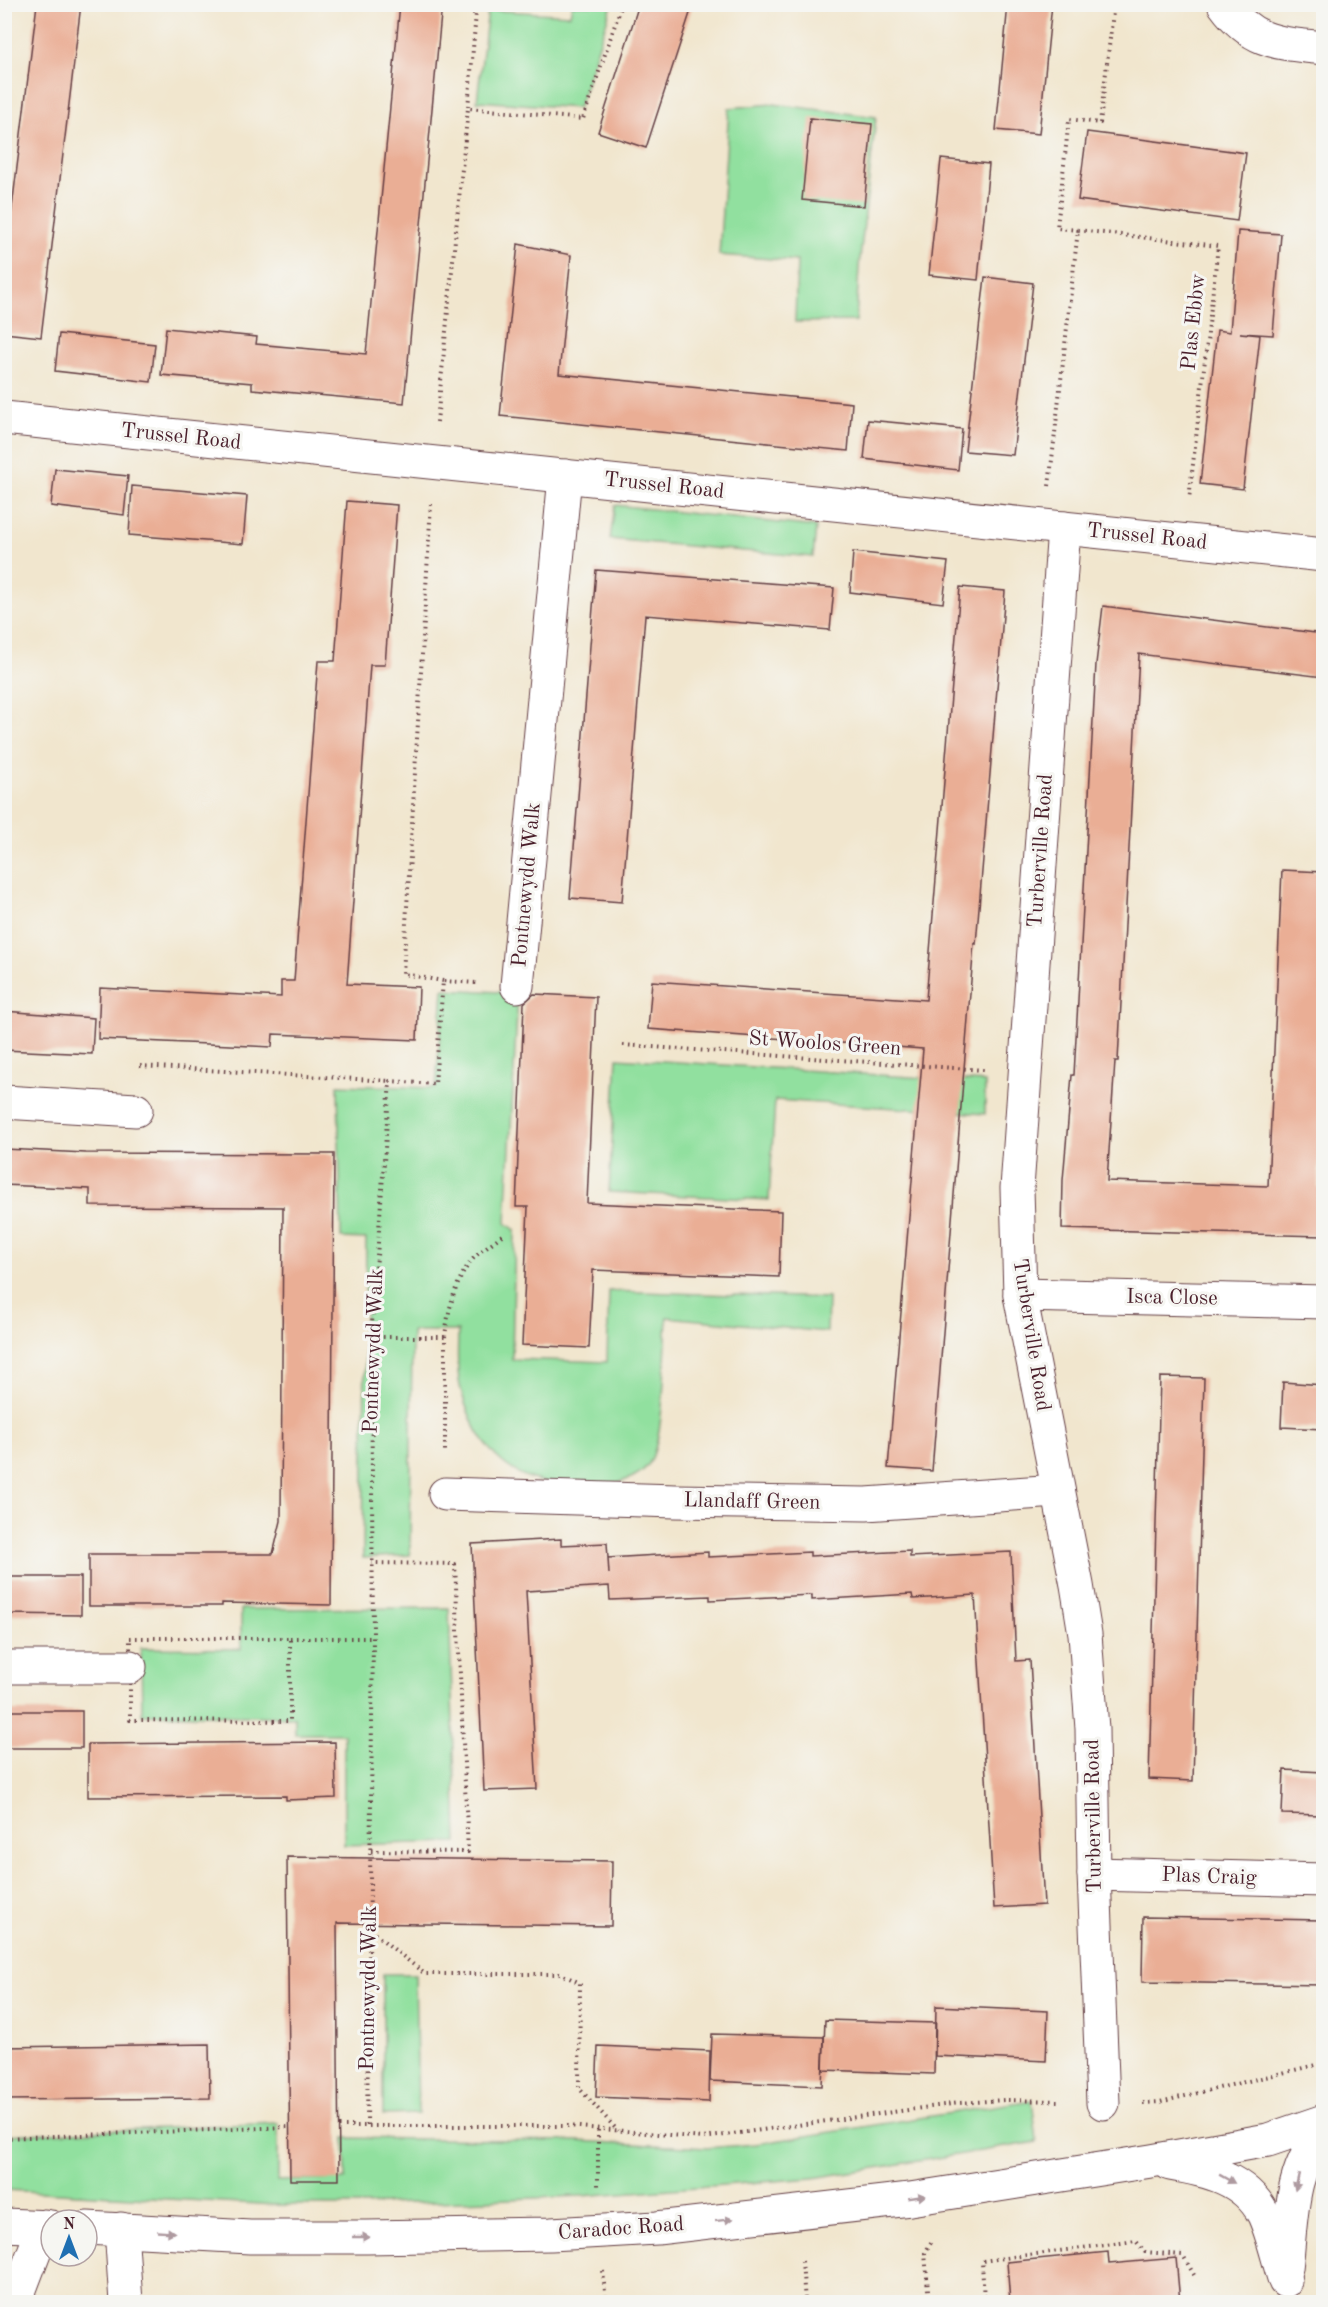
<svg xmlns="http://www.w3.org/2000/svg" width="1328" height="2307" viewBox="0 0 1328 2307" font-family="'Old Standard TT',serif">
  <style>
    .green { fill: #91e09f; stroke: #6e8065; stroke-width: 1.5 }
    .building { fill: #eaae95 }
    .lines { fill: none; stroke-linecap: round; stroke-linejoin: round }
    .minor-casing { stroke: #633d43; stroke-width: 35 }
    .path { stroke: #633d43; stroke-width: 4; stroke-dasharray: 1.5 4.5; stroke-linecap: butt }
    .minor { stroke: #fff; stroke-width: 33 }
    .oneway { fill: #ae9aa0 }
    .labels { text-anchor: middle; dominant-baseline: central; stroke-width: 6; stroke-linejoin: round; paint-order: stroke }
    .street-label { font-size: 21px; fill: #4a1f2b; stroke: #f6f6f2 }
  </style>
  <rect width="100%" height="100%" fill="#f6f6f2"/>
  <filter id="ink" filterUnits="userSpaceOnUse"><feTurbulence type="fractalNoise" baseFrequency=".0167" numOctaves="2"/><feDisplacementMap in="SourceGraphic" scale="12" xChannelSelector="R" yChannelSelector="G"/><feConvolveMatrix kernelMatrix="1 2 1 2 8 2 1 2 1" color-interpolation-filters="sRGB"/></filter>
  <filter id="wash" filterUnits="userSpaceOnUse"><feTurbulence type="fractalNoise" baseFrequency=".008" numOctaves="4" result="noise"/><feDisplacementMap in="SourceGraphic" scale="24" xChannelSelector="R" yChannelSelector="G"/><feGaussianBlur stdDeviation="1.35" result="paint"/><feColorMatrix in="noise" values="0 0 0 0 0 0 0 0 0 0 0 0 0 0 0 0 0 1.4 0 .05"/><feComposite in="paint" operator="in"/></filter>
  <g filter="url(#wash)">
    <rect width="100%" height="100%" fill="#f1e6ce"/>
    <g class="green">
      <polygon points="572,5 612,5 578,108 477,101 488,10 570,15"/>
      <polygon points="773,104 876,117 859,267 856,321 795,322 797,261 719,255 729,108"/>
      <polygon points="615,505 816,527 813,557 610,539"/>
      <path d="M443,989L518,993L506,1223L515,1230L512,1359L607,1362L609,1291L828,1298L827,1332L667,1317C665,1348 665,1443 648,1465C633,1484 604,1486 581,1485C567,1484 550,1485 536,1480C493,1468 470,1427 460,1386C456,1369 458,1348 458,1331H412L410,1555L363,1558L366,1239L341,1238L338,1085L436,1088Z"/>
      <polygon points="617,1058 985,1082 985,1114 775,1100 769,1200 609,1192"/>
      <polygon points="449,1608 457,1842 344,1845 344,1734 295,1734 295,1717 142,1714 141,1648 241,1649 241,1609"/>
      <polygon points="383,1974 415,1974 418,2114 383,2115"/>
      <polygon points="1032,2100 1037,2142 813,2178 581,2196 363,2205 276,2205 5,2190 5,2135 278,2123 278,2181 346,2179 345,2138 577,2141 707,2148 756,2144"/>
    </g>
    <g id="blocks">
      <g class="building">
        <polygon points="37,4 81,4 41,337 4,333 4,273"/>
        <polygon points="400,4 442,4 404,403 252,389 252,383 161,375 166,328 257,337 256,344 366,354"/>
        <polygon points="639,4 693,4 646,148 598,132"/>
        <polygon points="1008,4 1052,4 1039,134 996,130"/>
        <polygon points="810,118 872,124 864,206 802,200"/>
        <polygon points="1087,132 1246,153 1237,221 1078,200"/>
        <polygon points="941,159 989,164 978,280 929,275"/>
        <polygon points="1238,231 1281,234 1273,335 1240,333 1260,335 1243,489 1200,484 1217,330 1230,332"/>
        <polygon points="518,244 571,255 559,374 852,403 848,451 500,416"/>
        <polygon points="985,277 1033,283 1013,455 965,451"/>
        <polygon points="59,334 155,344 151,382 55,371"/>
        <polygon points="868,420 962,429 958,470 864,459"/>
        <polygon points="55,469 128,476 124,515 51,506"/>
        <polygon points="132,486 247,496 243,544 129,535"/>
        <polygon points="347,501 397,505 385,665 370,665 347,984 419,987 417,1040 273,1034 272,1047 98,1039 100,988 281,997 281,981 294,981 318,661 335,661"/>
        <polygon points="853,552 948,562 943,603 850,592"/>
        <polygon points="596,570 834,588 830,630 645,615 622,902 570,898"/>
        <polygon points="960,587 1005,591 976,944 974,943 932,1471 888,1468 923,1049 648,1029 652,981 926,1000"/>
        <polygon points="1103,606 1323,634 1323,677 1139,654 1118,1061 1115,1061 1107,1181 1268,1186 1282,870 1323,872 1323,1062 1318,1187 1323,1187 1323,1236 1062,1229 1063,1180 1072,1075 1074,1075 1096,664"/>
        <polygon points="534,994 596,997 587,1203 781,1211 779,1277 593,1270 589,1348 522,1345 528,1207 516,1207 524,1003"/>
        <polygon points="4,1011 94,1018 92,1054 4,1050"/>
        <polygon points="4,1149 86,1153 334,1154 331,1605 222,1603 222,1606 89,1606 89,1554 273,1554 281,1521 283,1207 90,1206 90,1189 4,1185"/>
        <polygon points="1160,1377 1204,1378 1193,1781 1149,1779"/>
        <polygon points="1283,1382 1323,1385 1323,1429 1281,1427"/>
        <polygon points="561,1539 561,1545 607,1543 609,1574 608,1558 708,1552 708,1557 810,1552 810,1556 910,1551 910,1557 1011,1552 1016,1661 1030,1660 1044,1905 994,1908 975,1595 913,1599 912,1594 812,1600 812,1595 710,1600 710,1596 610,1600 609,1586 526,1591 537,1789 484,1791 472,1544"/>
        <polygon points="4,1577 81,1577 81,1615 4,1614"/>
        <rect x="4" y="1711" width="78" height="37"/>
        <polygon points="335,1742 336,1798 286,1800 286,1796 88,1797 88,1744"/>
        <polygon points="1284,1770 1323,1772 1323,1815 1282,1814"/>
        <polygon points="287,1857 612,1861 611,1926 337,1923 339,2180 290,2180"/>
        <polygon points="1143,1917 1323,1920 1323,1985 1142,1982"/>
        <polygon points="936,2006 1048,2011 1046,2061 935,2056"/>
        <polygon points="825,2020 935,2023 934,2074 823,2070"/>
        <polygon points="712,2034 824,2037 822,2086 710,2081"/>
        <polygon points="209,2044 210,2098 4,2100 4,2047"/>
        <polygon points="598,2046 710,2051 709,2102 596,2097"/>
        <polygon points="1108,2252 1109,2264 1176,2258 1180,2302 1010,2302 1007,2262"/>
      </g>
    </g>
  </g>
  <g filter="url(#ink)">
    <use href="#blocks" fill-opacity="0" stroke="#633d43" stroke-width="1.5"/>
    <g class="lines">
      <g class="minor-casing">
        <g id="minor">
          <path d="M1224,4C1253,44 1279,43 1324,48"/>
          <polyline points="4,418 1324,555"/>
          <polyline points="1064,528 1017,1188 1020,1295 1077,1585 1085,1634 1092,1729 1094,1874 1103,2103"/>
          <polyline points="517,986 565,476"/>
          <polyline points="4,1102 136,1110"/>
          <polyline points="1020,1295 1324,1302"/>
          <polyline points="445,1494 676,1501 866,1504 1058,1491"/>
          <polyline points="4,1667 130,1667"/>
          <polyline points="1094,1874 1324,1880"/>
          <path d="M1170,2164C1206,2170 1245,2178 1264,2215C1273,2235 1278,2260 1285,2281"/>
          <polyline points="4,2225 51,2227"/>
          <polyline points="87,2228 250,2237 367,2237 551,2234 657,2228 910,2199 1151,2161 1268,2140 1324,2121"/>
          <polyline points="121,2229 126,2302"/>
          <path d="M1286,2268C1292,2218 1289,2170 1324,2131"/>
          <polyline points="15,2302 44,2226"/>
        </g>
      </g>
      <g class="path">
        <polyline points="419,4 476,13 468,108"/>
        <polyline points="1078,230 1057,228 1069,119 1100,123 1114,4"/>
        <polyline points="437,422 468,108 583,119 622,4"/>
        <polyline points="1049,486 1078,230 1218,246 1189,499"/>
        <polyline points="431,504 403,974 443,981"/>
        <polyline points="623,1045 984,1070"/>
        <polyline points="140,1066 390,1081"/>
        <polyline points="371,1337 445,1337 445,1451"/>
        <path d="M445,1337C448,1310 455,1281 472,1260C480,1251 492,1243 502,1235"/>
        <polygon points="130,1638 290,1638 290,1721 130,1720"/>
        <polyline points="290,1638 373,1638"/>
        <polyline points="371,1851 468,1852 455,1564 372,1563"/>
        <polyline points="370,1930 425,1974 561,1974 580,1983 579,2088 618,2131"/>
        <polyline points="1143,2103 1160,2102 1324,2063"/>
        <polyline points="367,2125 373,1638 371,1337 390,1081 435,1084 443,981 477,983"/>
        <polyline points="339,2126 568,2126 703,2138 959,2103 1004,2100 1061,2101"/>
        <polyline points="598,2130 598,2189"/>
        <polyline points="4,2138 289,2127"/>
        <polyline points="802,2261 805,2302"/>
        <polyline points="603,2271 606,2302"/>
        <polyline points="929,2302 925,2253 933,2239"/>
        <polyline points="984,2302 982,2261 1136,2241 1145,2252 1183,2255 1194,2275"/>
      </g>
      <use href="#minor" class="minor"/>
    </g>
    <defs><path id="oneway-solid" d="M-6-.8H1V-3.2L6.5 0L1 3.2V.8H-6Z" transform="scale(1.5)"/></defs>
    <g class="oneway">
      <use href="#oneway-solid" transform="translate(1227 2179) rotate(29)"/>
      <use href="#oneway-solid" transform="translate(1297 2182) rotate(103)"/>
      <use href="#oneway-solid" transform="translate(917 2197) rotate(-9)"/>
      <use href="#oneway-solid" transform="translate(724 2220) rotate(-7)"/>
      <use href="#oneway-solid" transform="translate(166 2232) rotate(3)"/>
      <use href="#oneway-solid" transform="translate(361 2237)"/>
    </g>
  </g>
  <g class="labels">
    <g class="street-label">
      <text transform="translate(1194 322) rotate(-84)">Plas Ebbw</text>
      <text transform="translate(181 437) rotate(6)">Trussel Road</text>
      <text transform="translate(664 486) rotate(6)">Trussel Road</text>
      <text transform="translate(1147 537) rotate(6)">Trussel Road</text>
      <text transform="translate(1041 851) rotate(-86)">Turberville Road</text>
      <text transform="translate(527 885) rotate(-85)">Pontnewydd Walk</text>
      <text transform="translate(825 1044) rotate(4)">St Woolos Green</text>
      <text transform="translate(1172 1298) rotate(1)">Isca Close</text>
      <text transform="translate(1031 1335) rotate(81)">Turberville Road</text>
      <text transform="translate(374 1351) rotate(-88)">Pontnewydd Walk</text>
      <text transform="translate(752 1502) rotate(1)">Llandaff Green</text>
      <text transform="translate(1094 1816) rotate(-91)">Turberville Road</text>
      <text transform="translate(1209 1877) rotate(2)">Plas Craig</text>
      <text transform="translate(369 1988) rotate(-89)">Pontnewydd Walk</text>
      <text transform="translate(621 2229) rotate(-4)">Caradoc Road</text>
    </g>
  </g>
  <rect width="1328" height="2307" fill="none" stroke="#f6f6f2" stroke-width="24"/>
  <g transform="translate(69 2238)"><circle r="28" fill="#f6f6f2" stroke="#b1a0a2" stroke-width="1.5"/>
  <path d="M0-4.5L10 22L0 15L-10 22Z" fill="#1f6fb2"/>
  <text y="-9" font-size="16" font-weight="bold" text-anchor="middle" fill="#4a1f2b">N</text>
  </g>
</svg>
